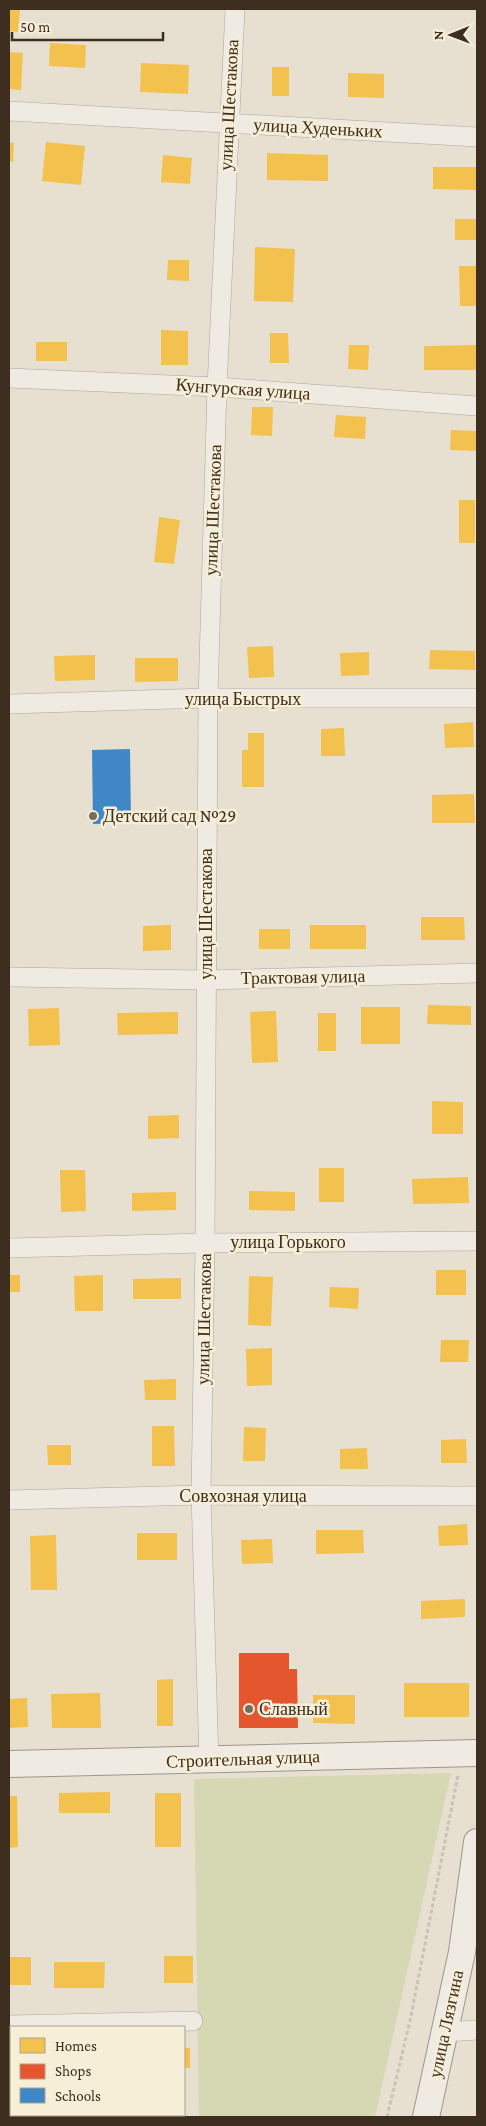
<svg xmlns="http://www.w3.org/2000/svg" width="486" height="2126" viewBox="0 0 486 2126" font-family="'Crimson Pro',serif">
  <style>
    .green { fill: #d6d7b3 }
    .homes { fill: #f2c14e }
    .shops { fill: #e4572e }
    .schools { fill: #3f88c5 }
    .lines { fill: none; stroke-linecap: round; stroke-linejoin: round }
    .street-casing { stroke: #ada599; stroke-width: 20 }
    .secondary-casing { stroke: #9c958a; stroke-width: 28 }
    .path { stroke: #c8c2b9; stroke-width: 3; stroke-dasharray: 4 2.5; stroke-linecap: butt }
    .street { stroke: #efebe3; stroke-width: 19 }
    .secondary { stroke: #efebe3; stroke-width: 26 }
    .poi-dot { fill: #786c5e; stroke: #f7eed8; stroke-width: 2 }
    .labels { text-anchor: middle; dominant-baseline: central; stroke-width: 5; stroke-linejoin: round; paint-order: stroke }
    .street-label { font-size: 18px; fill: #3d2e20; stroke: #f7eed8 }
    .poi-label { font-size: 18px; fill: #3d2e20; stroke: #f7eed8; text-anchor: start }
  </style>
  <rect width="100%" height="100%" fill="#e7e0d1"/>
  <polygon class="green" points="451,1773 375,2117 199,2117 194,1779"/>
  <g class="homes">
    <polygon points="9,9 20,9 18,32 9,31"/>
    <polygon points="50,43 86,45 85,68 49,66"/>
    <polygon points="9,52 23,53 21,90 9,89"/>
    <polygon points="141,63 189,65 188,94 140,92"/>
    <rect x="272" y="67" width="17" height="29"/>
    <polygon points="348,73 384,74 384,98 348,97"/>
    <polygon points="9,142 14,143 13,162 9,161"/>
    <polygon points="46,142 85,146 81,185 42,181"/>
    <polygon points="267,153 328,155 328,181 267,180"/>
    <polygon points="163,155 192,158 190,184 161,182"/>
    <polygon points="433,167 477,167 477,190 433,189"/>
    <rect x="455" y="219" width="21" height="21"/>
    <polygon points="255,247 295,249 293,302 254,301"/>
    <polygon points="168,260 189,260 189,281 167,280"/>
    <polygon points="459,266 477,266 477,306 460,306"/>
    <polygon points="161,330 188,331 188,365 161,365"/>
    <polygon points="270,333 288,333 289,363 270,363"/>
    <rect x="36" y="342" width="31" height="19"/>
    <polygon points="349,345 369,345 368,370 348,369"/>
    <polygon points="477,345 477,370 424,370 424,346"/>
    <polygon points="252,407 273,407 272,436 251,435"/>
    <polygon points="336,415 366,417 365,439 334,437"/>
    <polygon points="451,430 477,431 477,451 450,450"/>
    <rect x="459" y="500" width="16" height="43"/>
    <polygon points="159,517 180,520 174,564 154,562"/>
    <polygon points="273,646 274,677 249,678 247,647"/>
    <polygon points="430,650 475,651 475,670 429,669"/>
    <polygon points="369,652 369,675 341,676 340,653"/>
    <polygon points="95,655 95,680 55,681 54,656"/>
    <polygon points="135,658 178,658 178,681 135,682"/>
    <polygon points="473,722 474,747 445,748 444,724"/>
    <polygon points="344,728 345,756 321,756 321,729"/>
    <polygon points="248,733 264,733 264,787 242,787 242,750 248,750"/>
    <polygon points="474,794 475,823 432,823 432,795"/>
    <polygon points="421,917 464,917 465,940 421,940"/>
    <polygon points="171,925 171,950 143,951 143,926"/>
    <rect x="310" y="925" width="56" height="24"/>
    <rect x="259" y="929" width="31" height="20"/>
    <polygon points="428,1005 471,1006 471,1025 427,1024"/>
    <rect x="361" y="1007" width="39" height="37"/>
    <polygon points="59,1008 60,1045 29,1046 28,1009"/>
    <polygon points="276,1011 278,1062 252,1063 250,1012"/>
    <polygon points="178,1012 178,1034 118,1035 117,1013"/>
    <rect x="318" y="1013" width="18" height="38"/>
    <polygon points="432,1101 463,1102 463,1134 432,1134"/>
    <polygon points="179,1115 179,1138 148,1139 148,1116"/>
    <rect x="319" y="1168" width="25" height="34"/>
    <polygon points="60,1170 85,1170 86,1211 61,1212"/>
    <polygon points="468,1177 469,1203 413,1204 412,1179"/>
    <polygon points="249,1191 295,1192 295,1211 249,1210"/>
    <polygon points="176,1192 176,1210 132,1211 132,1193"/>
    <rect x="436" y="1270" width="30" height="25"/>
    <rect x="9" y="1275" width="11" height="17"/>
    <polygon points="103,1275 103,1311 75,1311 74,1276"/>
    <polygon points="249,1276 273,1277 271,1326 248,1325"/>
    <polygon points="181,1278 181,1299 133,1299 133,1279"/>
    <polygon points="330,1287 359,1288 358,1309 329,1307"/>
    <polygon points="441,1340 469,1340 468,1362 440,1362"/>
    <polygon points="272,1348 272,1385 247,1386 246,1349"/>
    <polygon points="176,1379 176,1400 145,1400 144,1380"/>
    <polygon points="152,1426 174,1426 175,1466 152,1466"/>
    <polygon points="244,1427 266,1428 265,1461 243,1461"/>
    <polygon points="466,1439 467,1463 441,1463 441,1440"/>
    <polygon points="47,1445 71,1445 71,1465 48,1465"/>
    <polygon points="367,1448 368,1469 340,1469 340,1449"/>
    <polygon points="467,1524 468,1545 439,1546 438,1526"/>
    <polygon points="316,1530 363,1530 364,1553 316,1554"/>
    <rect x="137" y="1533" width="40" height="27"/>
    <polygon points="56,1535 57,1590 31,1590 30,1536"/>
    <polygon points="272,1539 273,1563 242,1564 241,1540"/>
    <polygon points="465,1599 465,1617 421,1619 421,1601"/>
    <polygon points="173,1679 173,1726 157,1726 157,1680"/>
    <rect x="404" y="1683" width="65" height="34"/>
    <polygon points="100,1693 101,1728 52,1728 51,1694"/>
    <polygon points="313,1695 355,1695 355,1724 313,1723"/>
    <polygon points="27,1698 28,1727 9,1728 9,1699"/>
    <polygon points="110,1792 110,1813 59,1813 59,1793"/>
    <rect x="155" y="1793" width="26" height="54"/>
    <polygon points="9,1796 17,1796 18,1847 9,1848"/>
    <rect x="164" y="1956" width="29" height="27"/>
    <rect x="9" y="1957" width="22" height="28"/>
    <polygon points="54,1962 105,1962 104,1988 54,1988"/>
    <rect x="184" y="2048" width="6" height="20"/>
  </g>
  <polygon class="shops" points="239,1653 289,1653 289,1669 297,1669 298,1728 239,1728"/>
  <polygon class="schools" points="130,749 131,823 93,824 92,750"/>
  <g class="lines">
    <g class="street-casing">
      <g id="street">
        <polyline points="9,111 477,137"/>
        <polyline points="9,378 217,387 477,406"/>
        <polyline points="9,704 208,698 477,698"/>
        <polyline points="9,977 206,980 477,973"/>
        <polyline points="9,1248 205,1243 477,1241"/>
        <polyline points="9,1500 201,1495 477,1496"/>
        <polyline points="209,1761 201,1495 205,1243 208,698 217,387 235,9"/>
        <polyline points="9,2025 193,2021"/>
        <polyline points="445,2032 477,2030"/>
      </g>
    </g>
    <g class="secondary-casing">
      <g id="secondary">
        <polyline points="9,1764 477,1753"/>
        <polyline points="426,2117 462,1952 477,1842"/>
      </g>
    </g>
    <polyline class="path" points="387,2117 410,2021 458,1775"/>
    <use href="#street" class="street"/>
    <use href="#secondary" class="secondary"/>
  </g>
  <g class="poi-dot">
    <circle cx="93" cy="816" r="5"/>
    <circle cx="249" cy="1709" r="5"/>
  </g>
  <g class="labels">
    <g class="street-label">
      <text transform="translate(229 105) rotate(-87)">улица Шестакова</text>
      <text transform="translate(318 128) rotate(3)">улица Худеньких</text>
      <text transform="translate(243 389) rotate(4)">Кунгурская улица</text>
      <text transform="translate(213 510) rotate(-88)">улица Шестакова</text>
      <text x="243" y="699">улица Быстрых</text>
      <text transform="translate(206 914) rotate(-90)">улица Шестакова</text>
      <text transform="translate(303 977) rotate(-1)">Трактовая улица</text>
      <text x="288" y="1242">улица Горького</text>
      <text transform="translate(204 1319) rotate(-89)">улица Шестакова</text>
      <text x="243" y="1496">Совхозная улица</text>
      <text transform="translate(243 1759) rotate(-2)">Строительная улица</text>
      <text transform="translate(446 2024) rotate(-78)">улица Лязгина</text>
    </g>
    <g class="poi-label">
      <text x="103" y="816">Детский сад №29</text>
      <text x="259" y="1709">Славный</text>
    </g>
  </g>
  <rect width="486" height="2126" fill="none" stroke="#3d2e20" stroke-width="20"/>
  <rect x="10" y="2026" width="175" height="90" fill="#f7eed8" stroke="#ada18e"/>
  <rect x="20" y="2038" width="25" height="15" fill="#f2c14e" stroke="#ada18e"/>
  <text x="55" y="2051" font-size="15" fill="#3d2e20">Homes</text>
  <rect x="20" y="2064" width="25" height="15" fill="#e4572e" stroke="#ada18e"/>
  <text x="55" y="2076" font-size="15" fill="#3d2e20">Shops</text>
  <rect x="20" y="2088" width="25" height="15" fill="#3f88c5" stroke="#ada18e"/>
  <text x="55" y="2101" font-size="15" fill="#3d2e20">Schools</text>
  <g transform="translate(451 35) rotate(269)" stroke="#f7eed8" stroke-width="4" paint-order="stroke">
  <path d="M0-4L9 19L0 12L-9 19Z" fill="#3d2e20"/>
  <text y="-8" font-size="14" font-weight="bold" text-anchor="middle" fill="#3d2e20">N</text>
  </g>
  <path d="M12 32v8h151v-8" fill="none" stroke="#3d2e20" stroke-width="2.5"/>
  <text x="20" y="32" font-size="15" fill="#3d2e20" stroke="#f7eed8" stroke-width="4" paint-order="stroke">50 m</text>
</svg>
